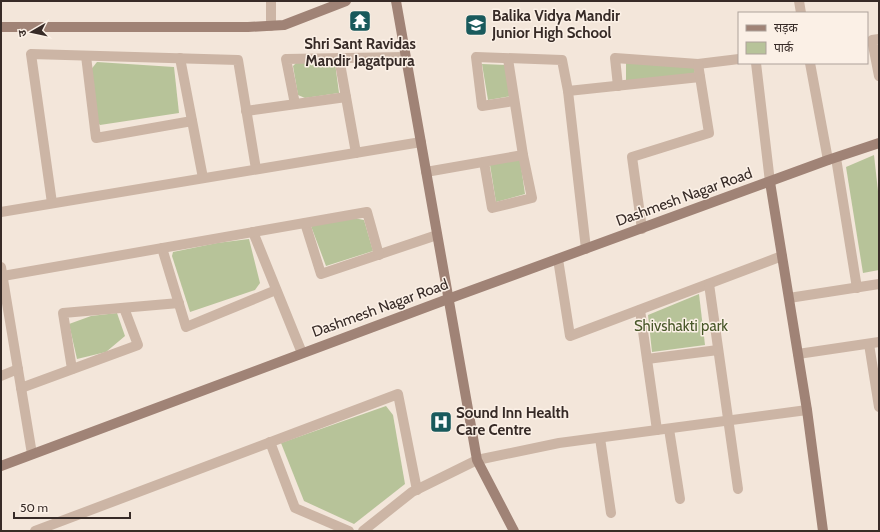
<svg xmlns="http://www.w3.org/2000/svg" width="880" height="532" viewBox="0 0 880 532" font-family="Cabin,'Noto Sans Devanagari',sans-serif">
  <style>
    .green { fill: #b7c399 }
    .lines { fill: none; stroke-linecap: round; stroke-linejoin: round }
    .street { stroke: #ccb5a5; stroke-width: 10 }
    .secondary { stroke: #a08376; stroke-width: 10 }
    .labels { text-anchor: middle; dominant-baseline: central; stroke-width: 3; stroke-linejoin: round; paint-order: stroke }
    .poi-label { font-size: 15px; font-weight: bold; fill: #372b27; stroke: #fbf0e6; text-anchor: start }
    .street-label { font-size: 15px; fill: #372b27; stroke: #fbf0e6 }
    .park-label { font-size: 15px; fill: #485729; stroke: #fbf0e6 }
  </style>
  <rect width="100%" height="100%" fill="#f3e6da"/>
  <g class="green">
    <polygon points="626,61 694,67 695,74 626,81"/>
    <polygon points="97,62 174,67 179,113 100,125 96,121 89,72"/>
    <polygon points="296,63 335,63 339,93 305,98 298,95 293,66"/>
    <polygon points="482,64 506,65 511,96 488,100"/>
    <polygon points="874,155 879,200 879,270 863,273 846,167"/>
    <polygon points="520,159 525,194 496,202 490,165"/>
    <polygon points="354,218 364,220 373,251 326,266 311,226"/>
    <polygon points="249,239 260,283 255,290 190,312 172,256 173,252 217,243"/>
    <polygon points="699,294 705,345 652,352 648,315"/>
    <polygon points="117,313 125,336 106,352 77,359 69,324 91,316"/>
    <polygon points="386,406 393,415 405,484 354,524 304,501 281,443"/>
  </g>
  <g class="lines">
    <g class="street">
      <polyline points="799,1 801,13"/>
      <polyline points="271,26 271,1"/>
      <polyline points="879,39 872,40 879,76"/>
      <polyline points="86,56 96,138 192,121"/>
      <polyline points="180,58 203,178"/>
      <polyline points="339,58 356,153"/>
      <polyline points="756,63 770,182"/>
      <polyline points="810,63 828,160"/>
      <polyline points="618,86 615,58 698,64 739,59"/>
      <polyline points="568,91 700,77"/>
      <polyline points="514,101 482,106 476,57 562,60 568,91 586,249"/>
      <polyline points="295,104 286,59 405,57"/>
      <polyline points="246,111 346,97"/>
      <polyline points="836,158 857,288"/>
      <polyline points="484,162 492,208 532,198 523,155 508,59"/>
      <polyline points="426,172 523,155"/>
      <polyline points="52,203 31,54 238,60 256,169"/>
      <polyline points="1,212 421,142"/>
      <polyline points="305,223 321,274 437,235"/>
      <polyline points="642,229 632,157 709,133 698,64"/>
      <polyline points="253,232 302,353"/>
      <polyline points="162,248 186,327 276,290"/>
      <polyline points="558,259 570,336 782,256"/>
      <polyline points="1,267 32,454"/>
      <polyline points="3,276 367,212 379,255"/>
      <polyline points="709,284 738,489"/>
      <polyline points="789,298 879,284"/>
      <polyline points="640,310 657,430"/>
      <polyline points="869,344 879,407"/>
      <polyline points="798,354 879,342"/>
      <polyline points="647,359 718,350"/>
      <polyline points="72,369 63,313 179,303"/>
      <polyline points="1,376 18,369"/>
      <polyline points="21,388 138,345 124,308"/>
      <polyline points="669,429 680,499"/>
      <polyline points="600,438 611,513"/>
      <polyline points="270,442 295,508 349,531"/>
      <polyline points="35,531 398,394 417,490"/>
      <polyline points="363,531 412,492 477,460 559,443 807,410"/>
    </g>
    <g class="secondary">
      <polyline points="396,1 477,460 514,531"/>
      <polyline points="1,27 248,27 284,25 346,1"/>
      <polyline points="770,182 807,410 823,531"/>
      <polyline points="1,466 448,299 828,160 879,143"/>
    </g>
  </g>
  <defs>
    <g id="temple-square" transform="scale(1.15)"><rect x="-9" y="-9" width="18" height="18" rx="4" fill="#195a5c" stroke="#fbf0e6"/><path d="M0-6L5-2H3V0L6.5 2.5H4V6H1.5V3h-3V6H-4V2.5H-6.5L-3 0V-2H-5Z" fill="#fff"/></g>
    <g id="school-square" transform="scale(1.15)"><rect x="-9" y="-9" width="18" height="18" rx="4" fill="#195a5c" stroke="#fbf0e6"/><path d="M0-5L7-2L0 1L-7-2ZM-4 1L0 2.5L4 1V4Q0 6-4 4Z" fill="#fff"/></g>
    <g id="hospital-square" transform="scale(1.15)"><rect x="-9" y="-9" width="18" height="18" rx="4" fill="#195a5c" stroke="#fbf0e6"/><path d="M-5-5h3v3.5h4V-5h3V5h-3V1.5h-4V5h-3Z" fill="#fff"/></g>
  </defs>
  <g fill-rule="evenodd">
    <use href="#temple-square" x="360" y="21"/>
    <use href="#school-square" x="476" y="25"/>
    <use href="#hospital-square" x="441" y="422"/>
  </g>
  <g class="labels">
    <g class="poi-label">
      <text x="492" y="16">Balika Vidya Mandir<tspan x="492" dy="17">Junior High School</tspan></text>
      <text x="360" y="44" text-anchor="middle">Shri Sant Ravidas<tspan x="360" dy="17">Mandir Jagatpura</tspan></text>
      <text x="456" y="413">Sound Inn Health<tspan x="456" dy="17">Care Centre</tspan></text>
    </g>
    <g class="street-label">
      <text transform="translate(684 197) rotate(-20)">Dashmesh Nagar Road</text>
      <text transform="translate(380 308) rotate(-20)">Dashmesh Nagar Road</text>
    </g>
    <g class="park-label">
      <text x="681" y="326">Shivshakti park</text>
    </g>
  </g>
  <rect width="880" height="532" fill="none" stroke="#372b27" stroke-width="4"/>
  <rect x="738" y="12" width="130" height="52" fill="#fbf0e6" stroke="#ada19a"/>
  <rect x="746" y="25" width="20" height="6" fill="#a08376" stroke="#ada19a"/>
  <text x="774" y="32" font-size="12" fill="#372b27">सड़क</text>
  <rect x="746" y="42" width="20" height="12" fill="#b7c399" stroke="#ada19a"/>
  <text x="774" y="52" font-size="12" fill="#372b27">पार्क</text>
  <g transform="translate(32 32) rotate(261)" stroke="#fbf0e6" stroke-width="3" paint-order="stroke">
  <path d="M0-3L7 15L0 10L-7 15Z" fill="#372b27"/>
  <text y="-6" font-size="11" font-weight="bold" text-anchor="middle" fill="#372b27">उ</text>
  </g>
  <path d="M14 512v6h116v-6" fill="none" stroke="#372b27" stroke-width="2"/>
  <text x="20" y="512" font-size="12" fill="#372b27" stroke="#fbf0e6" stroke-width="3" paint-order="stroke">50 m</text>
</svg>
